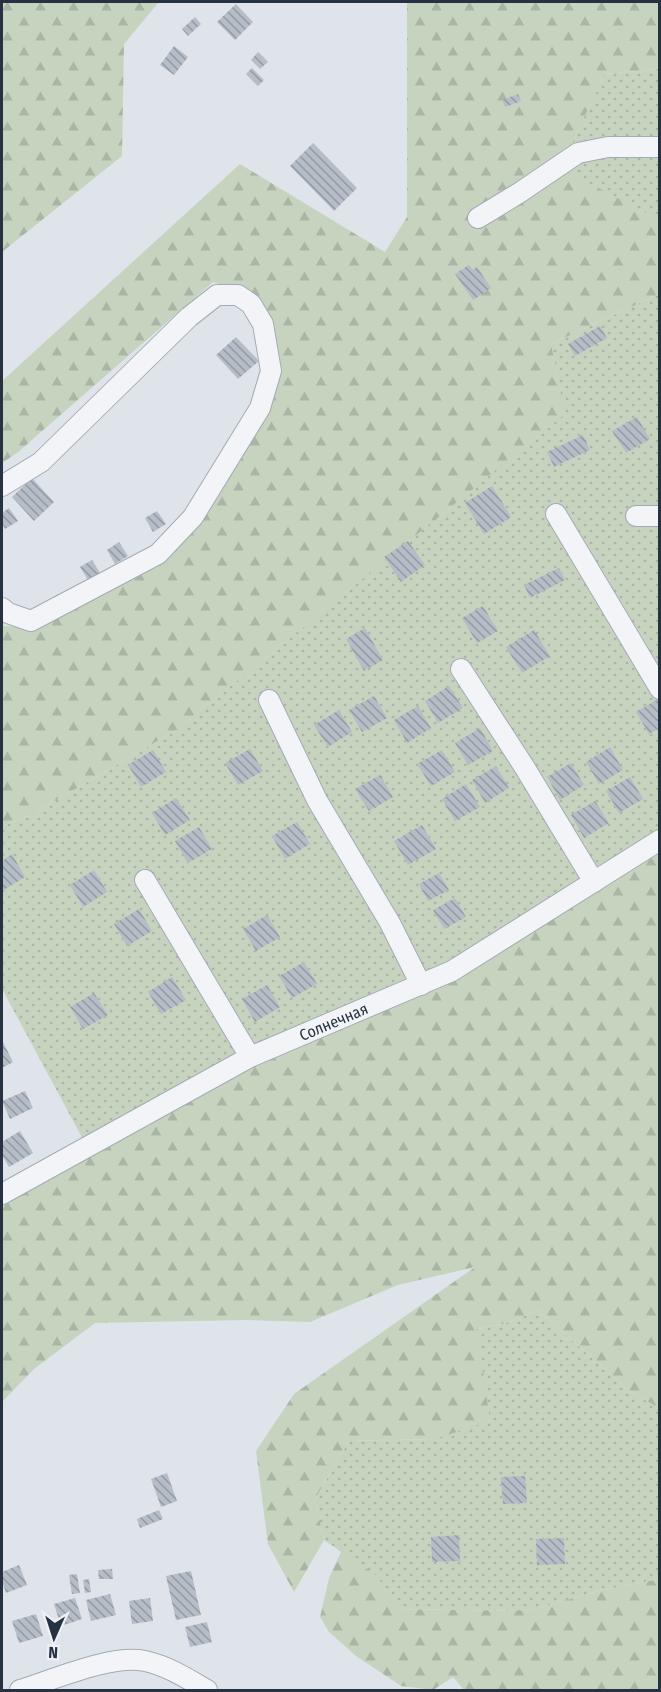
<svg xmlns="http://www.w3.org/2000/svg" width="661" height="1692" viewBox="0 0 661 1692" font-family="'Fira Sans Condensed',sans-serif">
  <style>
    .grass { fill: url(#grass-dots) }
    .forest { fill: url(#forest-firs) }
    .building { fill: url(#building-back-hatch) }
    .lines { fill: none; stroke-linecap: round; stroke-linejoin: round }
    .street-casing { stroke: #a3abb4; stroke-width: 22 }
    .street { stroke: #f2f4f7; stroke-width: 20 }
    .labels { text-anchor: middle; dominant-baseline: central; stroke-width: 5; stroke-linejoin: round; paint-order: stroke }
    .street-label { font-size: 16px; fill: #263242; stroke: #eef2f7 }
  </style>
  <defs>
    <pattern id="grass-dots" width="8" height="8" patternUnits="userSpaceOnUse" patternTransform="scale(1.5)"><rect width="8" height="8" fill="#c6d4bf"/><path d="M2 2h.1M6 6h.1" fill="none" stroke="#aab6a5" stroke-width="1.8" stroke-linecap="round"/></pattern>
    <pattern id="forest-firs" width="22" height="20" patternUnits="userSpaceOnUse" patternTransform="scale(1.5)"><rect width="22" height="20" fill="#c6d4bf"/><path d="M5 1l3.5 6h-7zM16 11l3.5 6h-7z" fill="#aab6a5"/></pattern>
    <pattern id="building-back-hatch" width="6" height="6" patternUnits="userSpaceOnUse" patternTransform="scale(1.5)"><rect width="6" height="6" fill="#b5bdc7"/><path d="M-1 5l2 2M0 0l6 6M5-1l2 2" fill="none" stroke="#939aa3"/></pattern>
  </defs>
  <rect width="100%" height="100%" fill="#dee4e9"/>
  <g class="grass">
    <polygon points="659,69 659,220 560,169 604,74"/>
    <polygon points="659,294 659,838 452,971 91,1154 2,989 2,826 31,815 178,729 564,414 551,344"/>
    <polygon points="538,1310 628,1390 659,1408 659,1579 599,1591 527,1611 396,1609 377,1576 324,1540 315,1499 349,1441 435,1439 477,1329 503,1324"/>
  </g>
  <g class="forest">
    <polygon points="2,2 159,2 124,44 122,156 2,252"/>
    <polygon points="407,2 659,2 659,69 604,74 561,168 659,220 659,294 551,344 565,414 178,729 31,815 2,826 2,626 36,627 196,521 265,379 255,296 213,282 17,453 2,463 2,381 240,164 385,252 407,217"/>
    <polygon points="659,838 659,1408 628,1390 538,1310 503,1324 477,1329 490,1421 435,1439 349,1441 315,1499 324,1540 294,1592 268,1544 256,1451 294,1394 475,1267 398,1285 310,1322 246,1320 95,1323 34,1369 2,1402 2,1200 250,1057 452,971"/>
    <polygon points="342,1550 377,1576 397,1609 527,1611 599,1591 659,1579 659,1690 464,1690 453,1677 433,1690 401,1686 356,1656 329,1632 320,1617 329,1578"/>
  </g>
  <g class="building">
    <polygon points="236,4 253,22 235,40 217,22"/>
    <polygon points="195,17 201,24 188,36 182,29"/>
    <polygon points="174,46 188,57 174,75 160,65"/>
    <polygon points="258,52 268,62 260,69 251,60"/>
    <polygon points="252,68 264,80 258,86 246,74"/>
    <polygon points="518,94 521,101 505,107 502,100"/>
    <polygon points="313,143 357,188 334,211 290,166"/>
    <polygon points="469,265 473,270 477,267 491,288 473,300 455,274"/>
    <polygon points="600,326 607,338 575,356 568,344"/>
    <polygon points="236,337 259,361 238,379 216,355"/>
    <polygon points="637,417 650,439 626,453 612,431"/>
    <polygon points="583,435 590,450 554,467 547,452"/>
    <polygon points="32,478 54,502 34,521 12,497"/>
    <polygon points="492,486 511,517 484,534 465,503"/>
    <polygon points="9,508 18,521 5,529 2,523 2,513"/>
    <polygon points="157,511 166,524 153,532 145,518"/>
    <polygon points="408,541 425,565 401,582 384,557"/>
    <polygon points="119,542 128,556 115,564 107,550"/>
    <polygon points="92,560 100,573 88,580 80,567"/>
    <polygon points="559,568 565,580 530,598 524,585"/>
    <polygon points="483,606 498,631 477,643 462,618"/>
    <polygon points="365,628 383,660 364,671 346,639"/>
    <polygon points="534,630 550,656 522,673 506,647"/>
    <polygon points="449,686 463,708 438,723 425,701"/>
    <polygon points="374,696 387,718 362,732 349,710"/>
    <polygon points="660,698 660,728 649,734 636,712"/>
    <polygon points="418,706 431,728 407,743 394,720"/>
    <polygon points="339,710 352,732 328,747 314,725"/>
    <polygon points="480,728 493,751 468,765 455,743"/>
    <polygon points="610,747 623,770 599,784 586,762"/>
    <polygon points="250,749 263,771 238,785 225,763"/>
    <polygon points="153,750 166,772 141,787 128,765"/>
    <polygon points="442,750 455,772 431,786 417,764"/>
    <polygon points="571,763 584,785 560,800 547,777"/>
    <polygon points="496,766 509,788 485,803 472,780"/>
    <polygon points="380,775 393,797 369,811 355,789"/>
    <polygon points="630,777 643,799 619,813 606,791"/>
    <polygon points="466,784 480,807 455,821 442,799"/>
    <polygon points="176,798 190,820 165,835 152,813"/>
    <polygon points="595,801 609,823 584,838 571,815"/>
    <polygon points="297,822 310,844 285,859 272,836"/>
    <polygon points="422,825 436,849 408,865 394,841"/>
    <polygon points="199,827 212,849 188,863 175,841"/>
    <polygon points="12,854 25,877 2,891 2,861"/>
    <polygon points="94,870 107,892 83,907 70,885"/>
    <polygon points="439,873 449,890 428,901 419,884"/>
    <polygon points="455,898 466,917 444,929 433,910"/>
    <polygon points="139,909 152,931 127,946 114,924"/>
    <polygon points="267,915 280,937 256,951 243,929"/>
    <polygon points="304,962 317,984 292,998 279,976"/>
    <polygon points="172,977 186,1000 161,1014 148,992"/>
    <polygon points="267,985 280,1007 255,1022 242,999"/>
    <polygon points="94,993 108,1015 83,1029 70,1007"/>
    <polygon points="3,1042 13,1062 2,1068 2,1043"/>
    <polygon points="25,1091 33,1108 10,1119 2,1101"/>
    <polygon points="20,1131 33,1153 9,1167 2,1155 2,1142"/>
    <polygon points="167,1473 177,1501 161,1507 151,1479"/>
    <polygon points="525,1476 527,1503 503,1504 501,1477"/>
    <polygon points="159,1510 163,1519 140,1528 137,1519"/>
    <polygon points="459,1535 460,1561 432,1562 431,1537"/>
    <polygon points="564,1538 565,1564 537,1565 536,1539"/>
    <polygon points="19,1565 27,1585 6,1593 2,1581 2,1572"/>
    <polygon points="112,1569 113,1579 99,1579 98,1570"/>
    <polygon points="191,1571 201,1615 176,1620 166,1576"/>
    <polygon points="77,1574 80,1593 72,1594 69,1575"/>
    <polygon points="89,1579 91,1592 85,1593 83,1580"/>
    <polygon points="110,1594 116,1615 91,1621 86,1600"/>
    <polygon points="75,1598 82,1619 61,1626 54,1604"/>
    <polygon points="150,1598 153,1621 132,1624 129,1601"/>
    <polygon points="36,1614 43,1636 19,1643 12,1621"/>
    <polygon points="207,1622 212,1642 190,1647 185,1627"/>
  </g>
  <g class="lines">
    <g class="street-casing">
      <g id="street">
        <polyline points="478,218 519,193 578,153 608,147 660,147"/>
        <polyline points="2,486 41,462 189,317 217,295 238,295 251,304 263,324 271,371 260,408 193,517 158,554 31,621 8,613 2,608"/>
        <polyline points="556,514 660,689"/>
        <polyline points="636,516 660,516"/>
        <polyline points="461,669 525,768 594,882"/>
        <polyline points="269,700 317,800 390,923 421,985"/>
        <polyline points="145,880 250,1057"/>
        <path id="s1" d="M2,1194L250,1057L452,971L660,840"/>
        <path d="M20,1690C53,1680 111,1654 145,1661C168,1666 188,1679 207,1690"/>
      </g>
    </g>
    <use href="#street" class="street"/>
  </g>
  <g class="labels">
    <g class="street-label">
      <text stroke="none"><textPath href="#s1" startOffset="374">Солнечная</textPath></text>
    </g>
  </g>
  <rect width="661" height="1692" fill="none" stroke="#263242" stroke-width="6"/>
  <g transform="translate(54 1638) rotate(183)" stroke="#eef2f7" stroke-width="4.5" paint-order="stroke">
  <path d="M0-4.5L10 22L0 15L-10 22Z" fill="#263242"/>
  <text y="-9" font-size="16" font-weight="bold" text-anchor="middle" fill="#263242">N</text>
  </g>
</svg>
